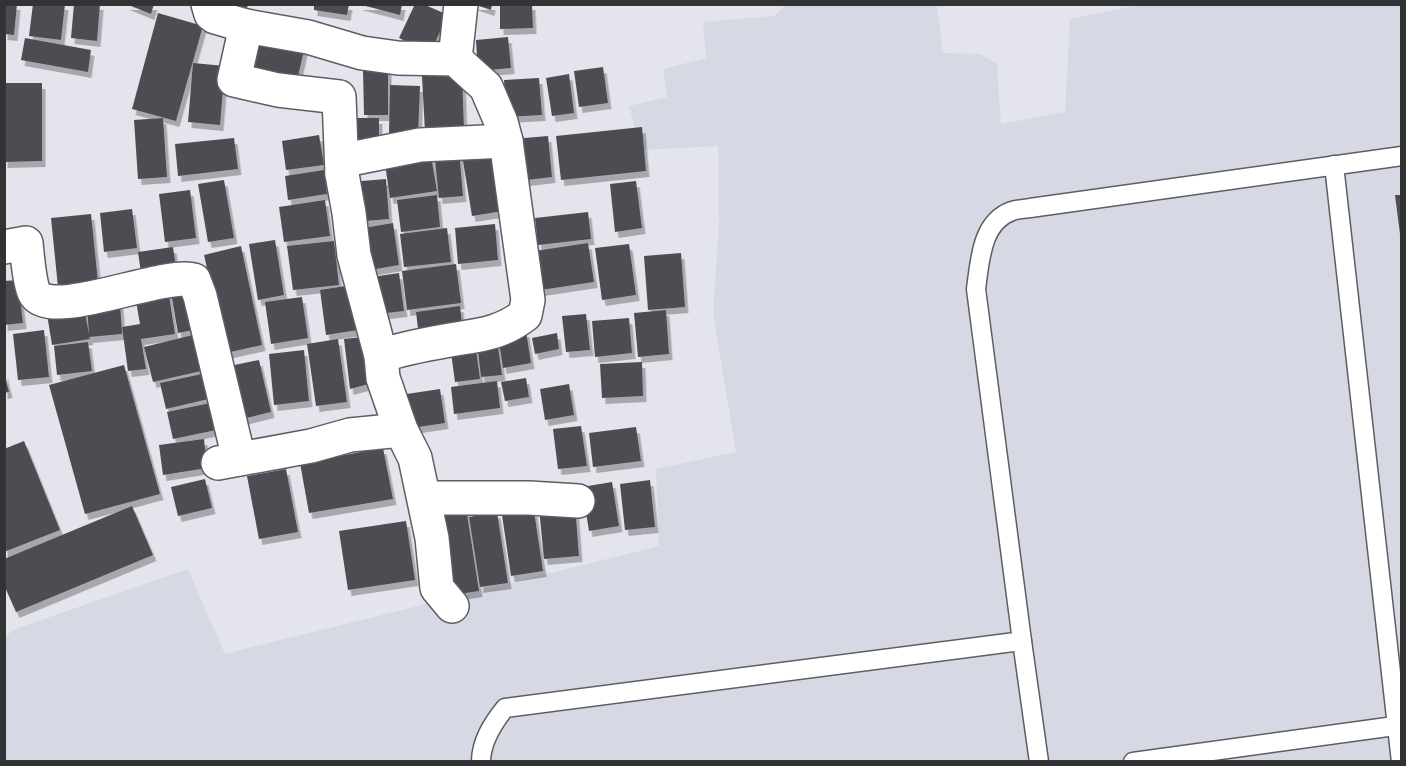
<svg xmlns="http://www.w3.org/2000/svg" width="1406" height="766" viewBox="0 0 1406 766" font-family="'Fira Sans Condensed',sans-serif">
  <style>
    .built { fill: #d6d8e4 }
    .building { fill: #4c4d52; filter: url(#shadow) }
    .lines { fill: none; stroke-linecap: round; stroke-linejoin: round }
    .service-casing { stroke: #5d5e63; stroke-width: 21 }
    .minor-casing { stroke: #5d5e63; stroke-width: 36 }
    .service { stroke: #fff; stroke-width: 18 }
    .minor { stroke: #fff; stroke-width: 33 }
  </style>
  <defs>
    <filter id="shadow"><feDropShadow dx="3.5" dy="6" stdDeviation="0" flood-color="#0004"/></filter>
  </defs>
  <rect width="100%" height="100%" fill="#e4e5ec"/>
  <polygon class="built" points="1144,4 1401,5 1401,761 5,761 4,637 15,629 188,569 225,654 659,546 656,469 736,452 713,313 719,224 718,146 640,150 629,106 667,97 663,69 706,58 703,22 774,16 786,5 937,5 943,53 980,54 997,64 1001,124 1065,112 1070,19"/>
  <g class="building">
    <polygon points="4,4 17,4 14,35 4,34"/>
    <polygon points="33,4 65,4 61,40 29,36"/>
    <polygon points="74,4 100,4 97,41 71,38"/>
    <polygon points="126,4 154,4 151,14"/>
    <polygon points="218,4 248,4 246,13"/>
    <polygon points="314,4 349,4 347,15 314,10"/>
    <polygon points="358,4 402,4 400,15"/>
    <polygon points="415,4 423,4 448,15 430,53 399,38"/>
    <polygon points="473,4 492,4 491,10"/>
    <polygon points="500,4 532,4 533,28 500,29"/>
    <polygon points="158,13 203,26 176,121 132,109"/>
    <polygon points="253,34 305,46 296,85 243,73"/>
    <polygon points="508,37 511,68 478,71 476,40"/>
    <polygon points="25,38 91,50 88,72 21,60"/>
    <polygon points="193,63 225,66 220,125 188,122"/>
    <polygon points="603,67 608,103 579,107 574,71"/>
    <polygon points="388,68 388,115 364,115 363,69"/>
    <polygon points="462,74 464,130 425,132 422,76"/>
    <polygon points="569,74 574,113 552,116 546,78"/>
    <polygon points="539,78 542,115 506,117 504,80"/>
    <polygon points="4,83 42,83 42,161 4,162"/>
    <polygon points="390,85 420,86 418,135 389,134"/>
    <polygon points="163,118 167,177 138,179 134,120"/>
    <polygon points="357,118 379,118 379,149 357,150"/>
    <polygon points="642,127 646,171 561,180 556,136"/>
    <polygon points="319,135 324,165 286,170 282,141"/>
    <polygon points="548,136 552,177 518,181 513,139"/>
    <polygon points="234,138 238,169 178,176 175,144"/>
    <polygon points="430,150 437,191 390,198 384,157"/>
    <polygon points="459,150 463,196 439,198 434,152"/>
    <polygon points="493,150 503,211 472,216 462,155"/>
    <polygon points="324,170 327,194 288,200 285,176"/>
    <polygon points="386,179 389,219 353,222 350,182"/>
    <polygon points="224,180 234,238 208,242 198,184"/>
    <polygon points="636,181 642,228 615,232 610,184"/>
    <polygon points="190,190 196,238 165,242 159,194"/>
    <polygon points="437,195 440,227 401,232 397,200"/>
    <polygon points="1395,195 1402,195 1402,234 1400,234"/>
    <polygon points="325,200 330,236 284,242 279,207"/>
    <polygon points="132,209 137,248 104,252 100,213"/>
    <polygon points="588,212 591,239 538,245 535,218"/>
    <polygon points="91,214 99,292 59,297 51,218"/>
    <polygon points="393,223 399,265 370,270 363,228"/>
    <polygon points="495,224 498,260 458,264 455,228"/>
    <polygon points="447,228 451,262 404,267 400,234"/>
    <polygon points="275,240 284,295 258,300 249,244"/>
    <polygon points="334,241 339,285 293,290 287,246"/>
    <polygon points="588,243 594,282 534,291 528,252"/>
    <polygon points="629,244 636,295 602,300 595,248"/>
    <polygon points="241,246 262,345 226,353 204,255"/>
    <polygon points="173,247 177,275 142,280 138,252"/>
    <polygon points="681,253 685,307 648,310 644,256"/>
    <polygon points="456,264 461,303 407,310 402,271"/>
    <polygon points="399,273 404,311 377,314 372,277"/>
    <polygon points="18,280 23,323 4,325 4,281"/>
    <polygon points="189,283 198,329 178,333 170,287"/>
    <polygon points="352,285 358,330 326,335 320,290"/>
    <polygon points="168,289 175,334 141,339 146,369 128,371 122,327 140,324 135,295"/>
    <polygon points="302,297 308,338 271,344 265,302"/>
    <polygon points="83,302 89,334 87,306 120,303 122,334 89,337 90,339 52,345 46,308"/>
    <polygon points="460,306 463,331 419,337 416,312"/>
    <polygon points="666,310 669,354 638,357 634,313"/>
    <polygon points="586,314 590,350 566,352 562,316"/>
    <polygon points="629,318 632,353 595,357 592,321"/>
    <polygon points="44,330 49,377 18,380 13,334"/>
    <polygon points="526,331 531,363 503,368 498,336"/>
    <polygon points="201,333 210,369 153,382 144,347"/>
    <polygon points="557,333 559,349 535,354 532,338"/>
    <polygon points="371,336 376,382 350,389 344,339"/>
    <polygon points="338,339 347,402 316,406 307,344"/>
    <polygon points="497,339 502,375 481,377 477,342"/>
    <polygon points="88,342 92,371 57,375 54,346"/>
    <polygon points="475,342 480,379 455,382 450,345"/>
    <polygon points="304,350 309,401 274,405 269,354"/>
    <polygon points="259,360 271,412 238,420 225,367"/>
    <polygon points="642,362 643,396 602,398 600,364"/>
    <polygon points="124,365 160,494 85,514 49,385"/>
    <polygon points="4,371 9,392 4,393"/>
    <polygon points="211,372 217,397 166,409 160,383"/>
    <polygon points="526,378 529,397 505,401 501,382"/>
    <polygon points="497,381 500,408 454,414 451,387"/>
    <polygon points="569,384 574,415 545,420 540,389"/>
    <polygon points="440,389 445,423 405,429 400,395"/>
    <polygon points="215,402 221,429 173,439 167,412"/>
    <polygon points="581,426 587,466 558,469 553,429"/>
    <polygon points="636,427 641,461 593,467 589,433"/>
    <polygon points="204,439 207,468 163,475 159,445"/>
    <polygon points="24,441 60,530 4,552 4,449"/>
    <polygon points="383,448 393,499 309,513 300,463"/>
    <polygon points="286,469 298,532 259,539 247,476"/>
    <polygon points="205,479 212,508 178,516 171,487"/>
    <polygon points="650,480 655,527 625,530 620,484"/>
    <polygon points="612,482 619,526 589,531 582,487"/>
    <polygon points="465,501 479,591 447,596 434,506"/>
    <polygon points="575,505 579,556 544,559 539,508"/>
    <polygon points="132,506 153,555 16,612 4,585 4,559"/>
    <polygon points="534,511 543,571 511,576 502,515"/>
    <polygon points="497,512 508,583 480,587 469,517"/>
    <polygon points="406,521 415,580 348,590 339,531"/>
  </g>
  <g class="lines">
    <g class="service-casing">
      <g id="service">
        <polyline points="1334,165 1401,762"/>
        <polyline points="1022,641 1039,762"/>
        <path d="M481,762C481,741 493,723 505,708L1022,641L976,289C980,261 981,222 1012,211C1017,209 1025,209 1030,208L1402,156"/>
        <polyline points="1133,762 1402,725"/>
      </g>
    </g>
    <g class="minor-casing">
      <g id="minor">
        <polyline points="208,4 211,14 215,17 246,26 234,80 278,90 339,97 342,174"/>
        <path d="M246,26L308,37L362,53L398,58L455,59L486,87L501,122L506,141L528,300L525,315C500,334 480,335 450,340C427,344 403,348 381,356"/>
        <polyline points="455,59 461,4"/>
        <path d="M4,247L26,243C27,253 30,288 35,294C53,321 163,271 194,280L200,296L239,459"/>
        <polyline points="218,463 311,446 350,435 401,430"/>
        <polyline points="424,498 529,498 578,501"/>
        <polyline points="452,606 437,588 432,538 415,458 401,430 383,378 381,356 354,255 349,213 342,174 343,166 350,159 420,145 506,141"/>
      </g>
    </g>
    <use href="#service" class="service"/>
    <use href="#minor" class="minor"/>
  </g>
  <rect width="1406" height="766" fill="none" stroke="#323335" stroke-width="12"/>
</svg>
